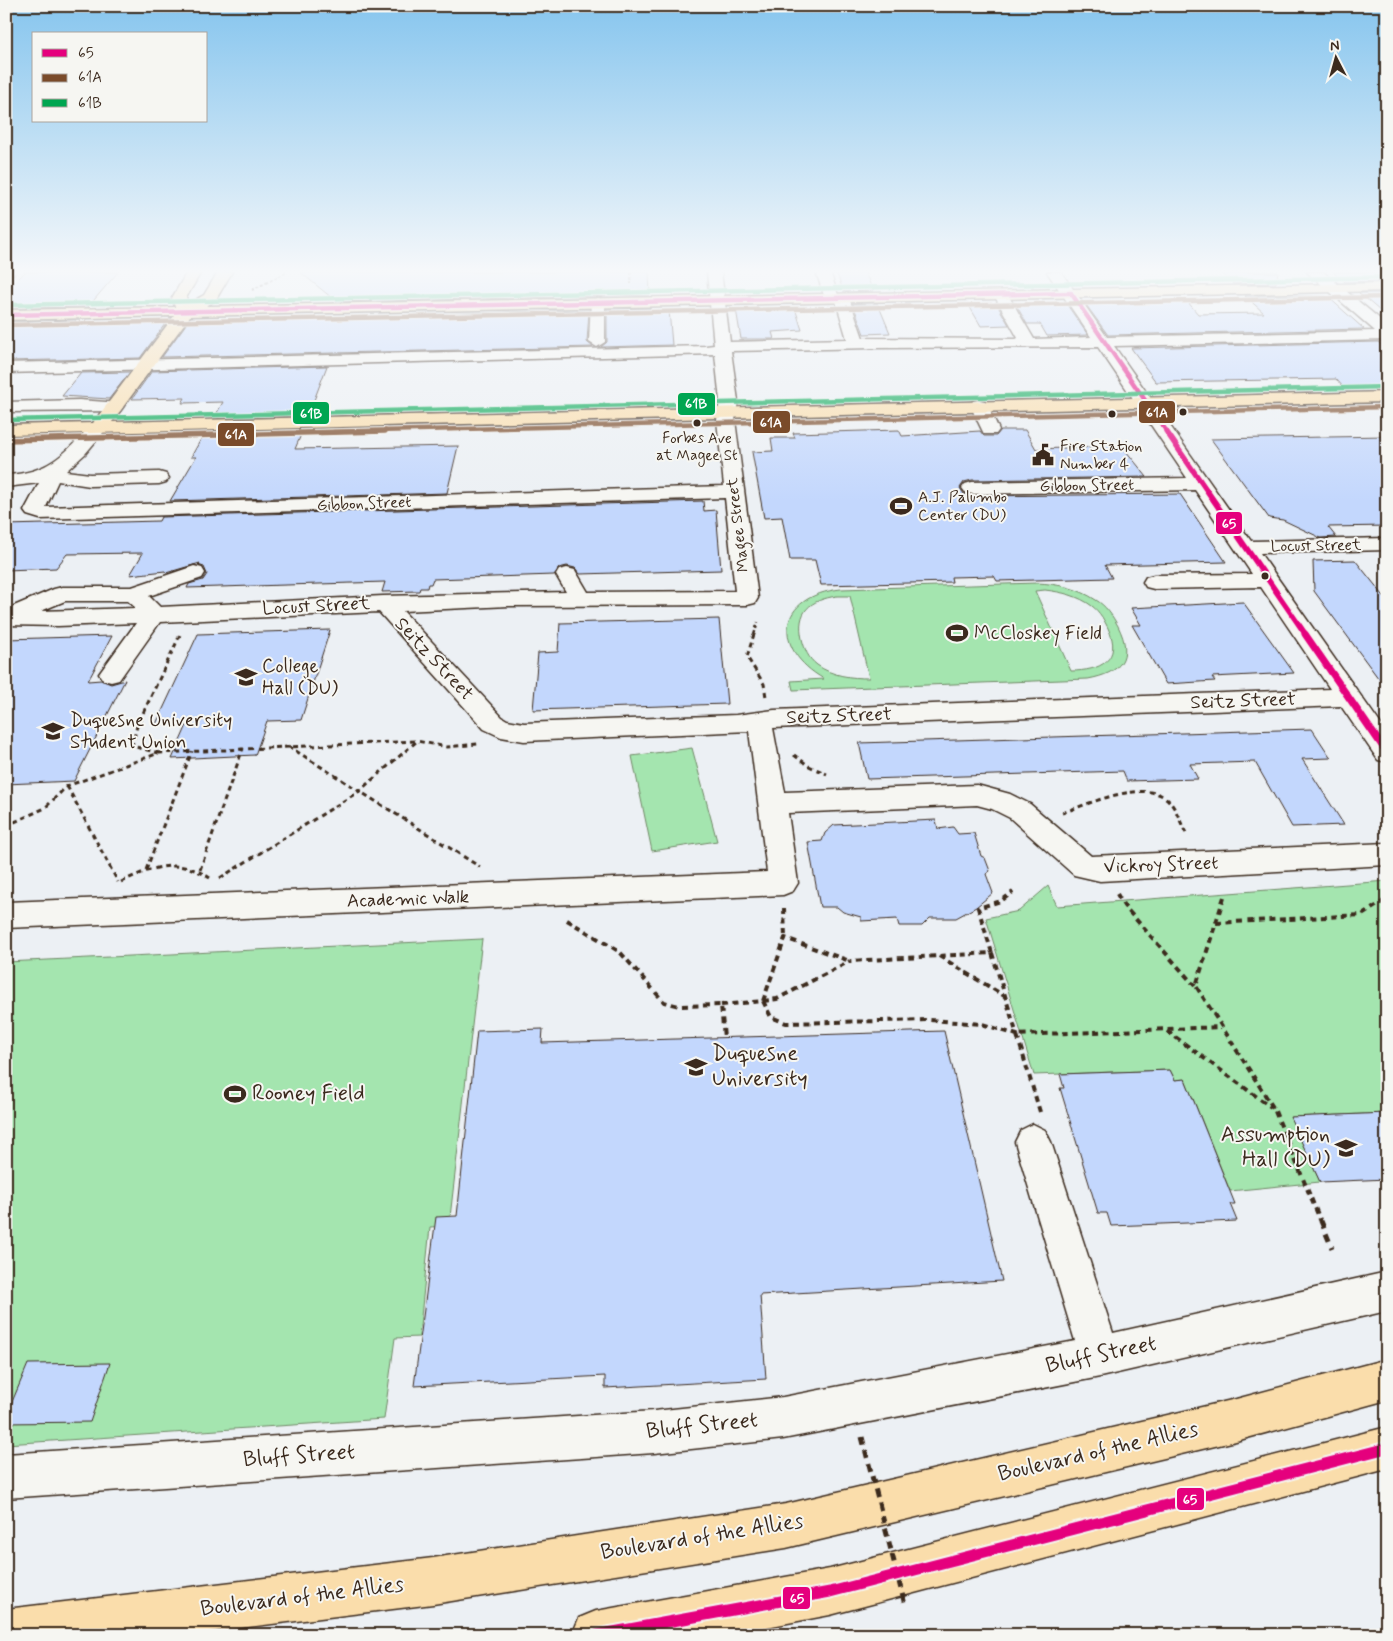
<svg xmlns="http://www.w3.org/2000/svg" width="1393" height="1641" viewBox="0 0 1393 1641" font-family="Mynerve,sans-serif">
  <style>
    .green { fill: #a4e5af; stroke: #708866; fill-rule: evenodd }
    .building { fill: #c3d7fd; stroke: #3b2a1e }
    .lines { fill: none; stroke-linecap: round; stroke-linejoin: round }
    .minor-casing { stroke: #3b2a1e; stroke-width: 3 }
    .major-casing { stroke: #3b2a1e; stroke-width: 3 }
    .highway-casing { stroke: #3b2a1e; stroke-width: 3 }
    .path-far4 { stroke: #3b2a1e; stroke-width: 2; stroke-dasharray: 3 2; stroke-linecap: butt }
    .path-far3 { stroke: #3b2a1e; stroke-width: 2.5; stroke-dasharray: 4 2.5; stroke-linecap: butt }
    .path-far2 { stroke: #3b2a1e; stroke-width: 3; stroke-dasharray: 5 4; stroke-linecap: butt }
    .path-far1 { stroke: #3b2a1e; stroke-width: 4; stroke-dasharray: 6 4.5; stroke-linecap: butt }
    .path { stroke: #3b2a1e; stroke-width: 5; stroke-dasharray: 8 5.5; stroke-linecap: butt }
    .minor { fill: #f6f6f2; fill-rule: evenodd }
    .major { fill: #faddab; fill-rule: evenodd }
    .highway { fill: #faddab; fill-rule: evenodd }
    .path-bridge { stroke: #3b2a1e; stroke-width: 5; stroke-dasharray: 8 5.5; stroke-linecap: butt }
    .bus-1-far3-casing { stroke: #f6f6f2; stroke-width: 6 }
    .bus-1-far2-casing { stroke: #f6f6f2; stroke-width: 8 }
    .bus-1-far1-casing { stroke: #f6f6f2; stroke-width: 11 }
    .bus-1-casing { stroke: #f6f6f2; stroke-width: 15 }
    .bus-2-far1-casing { stroke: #f6f6f2; stroke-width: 6 }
    .bus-2-casing { stroke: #f6f6f2; stroke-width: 8 }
    .bus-3-casing { stroke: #f6f6f2; stroke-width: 6 }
    .bus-1-far3 { stroke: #e5007d; stroke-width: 4.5 }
    .bus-1-far2 { stroke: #e5007d; stroke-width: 5.5 }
    .bus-1-far1 { stroke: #e5007d; stroke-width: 7 }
    .bus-1 { stroke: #e5007d; stroke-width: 11 }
    .bus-2-far1 { stroke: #7a4b2a; stroke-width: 4.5 }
    .bus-2 { stroke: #7a4b2a; stroke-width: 5.5 }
    .bus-3 { stroke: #00a651; stroke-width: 4.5 }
    .bus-dot { fill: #3b2a1e; stroke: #f6f6f2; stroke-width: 2 }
    .labels { text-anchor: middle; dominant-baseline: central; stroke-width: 4; stroke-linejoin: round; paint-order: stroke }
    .far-bus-label { font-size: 15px; fill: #3b2a1e; stroke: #f6f6f2 }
    .far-poi-label { font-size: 16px; fill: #3b2a1e; stroke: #f6f6f2; text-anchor: start }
    .far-street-label { font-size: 16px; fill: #3b2a1e; stroke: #f6f6f2 }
    .street-label { font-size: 19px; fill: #3b2a1e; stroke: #f6f6f2 }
    .poi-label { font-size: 19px; fill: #3b2a1e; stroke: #f6f6f2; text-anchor: start }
    .near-poi-label { font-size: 22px; fill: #3b2a1e; stroke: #f6f6f2; text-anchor: start }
    .near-street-label { font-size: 22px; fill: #3b2a1e; stroke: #f6f6f2 }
    .line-badge { stroke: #f6f6f2; stroke-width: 2 }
    .badge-label { font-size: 14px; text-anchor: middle; font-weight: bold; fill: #fff }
  </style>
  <rect width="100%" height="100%" fill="#ecf0f4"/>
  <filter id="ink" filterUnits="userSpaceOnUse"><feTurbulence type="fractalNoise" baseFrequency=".02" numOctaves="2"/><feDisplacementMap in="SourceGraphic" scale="10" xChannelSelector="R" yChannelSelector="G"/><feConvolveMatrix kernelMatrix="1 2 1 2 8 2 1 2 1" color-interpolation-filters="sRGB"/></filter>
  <g filter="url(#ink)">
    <g class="green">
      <path d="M1037,583C1058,584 1078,588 1096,600C1106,606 1112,615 1118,626C1134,658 1121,673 1088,679L793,690L791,681L824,679C771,649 776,596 841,589ZM1045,590C1062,592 1079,596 1092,606C1100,612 1104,620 1108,628C1123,660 1100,671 1071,671L1035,591ZM837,596H850L869,678C851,678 832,676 817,665C808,658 805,650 802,639C796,611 810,600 837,596Z"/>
      <polygon points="692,748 717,841 652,851 632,756"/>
      <polygon points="1387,881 1387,1113 1291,1117 1320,1182 1230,1191 1185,1079 1175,1080 1170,1070 1034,1075 986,918 1019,911 1048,886 1057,906"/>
      <polygon points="482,939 449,1226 430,1227 419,1337 395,1338 384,1419 6,1444 6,962"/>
    </g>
    <g class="building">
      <polygon points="25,272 118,272 88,307 6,308 6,291"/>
      <polygon points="300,272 649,272 650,295 337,302"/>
      <polygon points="836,272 865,272 873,291 844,292"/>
      <polygon points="1220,272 1278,272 1276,283 1233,284"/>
      <polygon points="1333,272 1387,272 1387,281 1345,282"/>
      <polygon points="1359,293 1387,293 1387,317"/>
      <polygon points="1245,296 1327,296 1364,329 1108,335 1084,302 1186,300 1198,314 1264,313"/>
      <polygon points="1065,302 1088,335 1047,336 1040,324 1027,324 1015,303"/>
      <polygon points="996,303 1009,325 981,326 968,304"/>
      <polygon points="853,304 878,304 890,333 864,334"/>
      <polygon points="650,308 651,310 669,310 672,345 601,347 607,342 607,309"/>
      <polygon points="795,308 802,330 772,332 774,339 741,339 736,309"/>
      <polygon points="589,310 587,342 593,347 162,357 189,320"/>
      <polygon points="76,320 74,322 168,320 140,358 6,361 6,322"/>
      <polygon points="1378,342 1387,350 1387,387 1344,388 1336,379 1156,382 1131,348"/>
      <polygon points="327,366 308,416 214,418 223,402 182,403 185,398 132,399 152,371"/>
      <polygon points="130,372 109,399 62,396 81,373"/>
      <polygon points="303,430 295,449 458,446 447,493 170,501 196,457 191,457 205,432"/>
      <polygon points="899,430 902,436 980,431 984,436 996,436 1001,430 1025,430 1036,449 1122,446 1147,477 972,480 964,482 960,488 964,494 972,496 1180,494 1226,562 1105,565 1112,578 997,581 994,576 951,577 952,582 821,585 815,560 790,560 782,517 764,518 752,452 773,451 771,438 795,438 793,433"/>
      <polygon points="1387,436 1387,526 1328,527 1336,537 1321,538 1283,520 1269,518 1211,439"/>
      <polygon points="703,501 704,511 716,510 721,570 580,574 575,568 567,566 559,568 554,575 433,579 431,584 428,584 427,588 420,588 419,591 382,592 385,582 187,588 189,584 203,580 207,574 204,567 198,565 200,563 166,573 165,571 130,575 143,553 67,554 56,568 6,570 6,525 159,521 161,517"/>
      <polygon points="1355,560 1387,600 1387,690 1314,591 1313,561"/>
      <polygon points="1243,602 1294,673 1212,677 1215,681 1166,684 1132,625 1141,625 1131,608"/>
      <polygon points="719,619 727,704 533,710 538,653 558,652 560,623"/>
      <polygon points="330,630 301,720 267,721 255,755 172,759 188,723 156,724 198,634"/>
      <polygon points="112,636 88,681 101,680 111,684 125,680 74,781 6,784 6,639"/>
      <polygon points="1312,729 1331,758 1302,759 1344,825 1292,827 1255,762 1190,764 1198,779 1127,781 1123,771 867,779 859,743"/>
      <polygon points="936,820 938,829 953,827 958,834 974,833 981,856 985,858 990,871 986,874 993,893 976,907 956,918 930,918 922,926 899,926 897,919 861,921 861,917 843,912 837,907 820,907 808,842 822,841 825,833 834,825"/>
      <polygon points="543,1029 542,1043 944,1031 1002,1281 760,1295 766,1379 605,1388 605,1376 414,1386 436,1217 457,1216 477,1031"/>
      <polygon points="1170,1070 1175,1080 1185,1079 1235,1204 1230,1204 1237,1221 1111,1226 1107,1213 1098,1213 1060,1088 1064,1088 1060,1074"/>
      <polygon points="1387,1113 1387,1179 1320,1182 1290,1117"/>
      <polygon points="110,1363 90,1422 6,1423 6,1416 28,1364"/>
    </g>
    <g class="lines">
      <g class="minor-casing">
        <g id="minor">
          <path d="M707,272H721L730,342L847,339L836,301H826L816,272H830L838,295H848L863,338L1016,339L1018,338L994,295L1001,291L1008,295L1034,339L1091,337L1047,272H1061L1107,337L1375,331L1307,272H1323L1387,325V340L1114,346L1251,541L1387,538V550L1260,553L1387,733V762L1378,760L1341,706L773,728L785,792L977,785L1010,794L1030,804L1091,856L1387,843V865L1100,881L1074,875L1010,818L992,809L977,805L788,813L798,883L793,891L783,895L6,928V902L767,872L749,731L524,741L501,737L484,729L379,612L160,622L119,680L111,682L103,680L99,674L136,623L58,626L6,625L7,609L54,589L62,587H132L194,566L202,568L205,573L202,578L149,596L160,607L383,596L566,592L556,575L559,570L567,568L575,570L588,592L735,591L725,498L40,519L27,515L24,511L39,483L6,487V475C49,473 65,454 92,424H104L107,428L85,454L66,471L90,474L159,472L166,474L169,478L166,482L159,484L90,486L58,481L46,507L724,486L717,420L720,401L715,354L6,373V363L706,346L714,345ZM1098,347L1187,478L972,482L965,484L962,488L965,492L972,494L1195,490L1252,574L1154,575L1146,577L1143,582L1146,587L1154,589L1261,587L1330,689L774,710L736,715L524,723L507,720L502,717L403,611L509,606L747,605L755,603L758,598L735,420L738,401L731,351L872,348ZM65,601H128L136,608L41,611Z"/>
          <polygon points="598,298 605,302 605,342 597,347 589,342 591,302"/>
          <polygon points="79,400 120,403 123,407 120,411 6,412 6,402"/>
          <polygon points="979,400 985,401 988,405 999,430 996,434 984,434 970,405 973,401"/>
          <polygon points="1033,1124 1045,1130 1051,1142 1113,1333 1387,1272 1387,1311 1100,1377 783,1439 654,1453 6,1498 6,1454 654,1411 783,1397 1075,1341 1015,1142 1021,1130"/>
        </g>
      </g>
      <g class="major-casing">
        <polygon id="major" points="187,272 201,272 186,298 188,304 204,295 218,272 232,272 215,301 206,306 1387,283 1387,291 190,316 112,422 1387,392 1387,402 6,435 6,425 93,423 174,316 6,320 6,310 175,307 172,298"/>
      </g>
      <g class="highway-casing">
        <g id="highway">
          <polygon points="1387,1359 1387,1400 1236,1441 786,1548 433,1604 184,1635 6,1635 6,1609 433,1558 786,1504 1236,1399"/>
          <polygon points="1387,1427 1387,1469 830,1615 725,1635 572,1635 579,1618 596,1611 830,1569"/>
        </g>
      </g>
      <g class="path-far4">
        <polyline points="631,272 631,284"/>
        <polyline points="11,283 9,279 16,272"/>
        <polyline points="252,290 287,272"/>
      </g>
      <polyline class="path-far3" points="754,635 758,622"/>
      <g class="path-far2">
        <polyline points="754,634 747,657 764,684 766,697"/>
        <polyline points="288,746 480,867"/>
        <polyline points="159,753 132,746 137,726 180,635"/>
        <polyline points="794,755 809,766 827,774"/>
        <polyline points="67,786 118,882"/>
        <path d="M1062,813C1088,804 1143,779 1167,799C1176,807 1180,822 1186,833"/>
        <polyline points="6,826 45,808 67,786 159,753 417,741 447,747 478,744"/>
        <polyline points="146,870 192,751"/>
        <polyline points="200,870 243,748"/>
        <polyline points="220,878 358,792 417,741"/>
        <path d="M121,882C153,867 178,857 210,878"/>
        <polyline points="1011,893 1013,892"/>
      </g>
      <g class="path-far1">
        <polyline points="1117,894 1124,906 1195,986"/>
        <polyline points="1224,897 1196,986 1274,1109 1321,1222"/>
        <polyline points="784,908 785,938"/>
        <polyline points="567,920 620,952 664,1002 679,1006 721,1005 724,1038"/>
        <polyline points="1216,923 1362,915 1387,899"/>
        <polyline points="992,953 978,908 1001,901 1013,892"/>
        <polyline points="939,956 1006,997"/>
        <polyline points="763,1001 771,1017 786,1023 930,1020 982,1024 1017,1035 992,953 850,961"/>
        <polyline points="763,1001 785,938 850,961"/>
        <polyline points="763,1001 777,999 850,961"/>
        <polyline points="721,1005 763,1001"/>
        <polyline points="1167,1031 1271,1107"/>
        <polyline points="1040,1112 1017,1035 1221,1027"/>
      </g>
      <polyline class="path" points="1321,1221 1332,1248"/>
      <use href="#minor" class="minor"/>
      <use href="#major" class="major"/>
      <use href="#highway" class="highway"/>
      <polyline class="path-bridge" points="862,1437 905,1605"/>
      <g class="bus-1-far3-casing">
        <g id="bus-1-far3">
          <polyline points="1071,293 1167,432"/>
          <polyline points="6,315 1071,293"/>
        </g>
      </g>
      <g class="bus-1-far2-casing">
        <polyline id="bus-1-far2" points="1166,431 1306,635"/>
      </g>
      <g class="bus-1-far1-casing">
        <polyline id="bus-1-far1" points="1305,634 1387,753"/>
      </g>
      <g class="bus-1-casing">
        <polyline id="bus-1" points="597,1635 830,1592 1387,1448"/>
      </g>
      <g class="bus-2-far1-casing">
        <g id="bus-2-far1">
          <polyline points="6,325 1387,297"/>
          <polyline points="333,432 1387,407"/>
        </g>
      </g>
      <g class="bus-2-casing">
        <polyline id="bus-2" points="6,440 385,431"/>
      </g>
      <g class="bus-3-casing">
        <g id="bus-3">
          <polyline points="6,305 1387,277"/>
          <polyline points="6,420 1387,387"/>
        </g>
      </g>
      <use href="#bus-1-far3" class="bus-1-far3"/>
      <use href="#bus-1-far2" class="bus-1-far2"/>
      <use href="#bus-1-far1" class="bus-1-far1"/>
      <use href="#bus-1" class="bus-1"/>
      <use href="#bus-2-far1" class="bus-2-far1"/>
      <use href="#bus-2" class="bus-2"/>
      <use href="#bus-3" class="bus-3"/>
    </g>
  </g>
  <linearGradient id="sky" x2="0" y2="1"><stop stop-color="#86c5ee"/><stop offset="0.54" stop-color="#f6f8fa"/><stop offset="1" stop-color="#f6f8fa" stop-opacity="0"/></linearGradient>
  <rect width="1393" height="502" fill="url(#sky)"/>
  <defs>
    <g id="civic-bare" transform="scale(1.725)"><path d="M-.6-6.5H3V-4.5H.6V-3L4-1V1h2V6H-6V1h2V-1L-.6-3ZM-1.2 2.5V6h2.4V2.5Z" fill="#3b2a1e" stroke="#f6f6f2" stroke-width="2.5" paint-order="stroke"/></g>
    <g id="stadium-bare" transform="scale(1.725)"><path d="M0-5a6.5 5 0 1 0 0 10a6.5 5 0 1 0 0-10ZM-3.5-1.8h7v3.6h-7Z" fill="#3b2a1e" stroke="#f6f6f2" stroke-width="2.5" paint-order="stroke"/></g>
    <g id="university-bare" transform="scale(1.725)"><path d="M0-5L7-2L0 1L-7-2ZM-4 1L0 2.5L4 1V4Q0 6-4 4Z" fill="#3b2a1e" stroke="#f6f6f2" stroke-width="2.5" paint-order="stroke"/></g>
  </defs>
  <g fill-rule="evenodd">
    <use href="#civic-bare" x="1043" y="455"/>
    <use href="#stadium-bare" x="901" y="506"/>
    <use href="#stadium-bare" x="957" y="633"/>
    <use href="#university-bare" x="246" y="677"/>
    <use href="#university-bare" x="53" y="731"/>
    <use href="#university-bare" x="696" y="1067"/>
    <use href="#stadium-bare" x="235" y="1094"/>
    <use href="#university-bare" x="1346" y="1148"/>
  </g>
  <g class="bus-dot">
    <circle cx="1183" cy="412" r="4.5"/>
    <circle cx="1112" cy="414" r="4.5"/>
    <circle cx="697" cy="423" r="4.5"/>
    <circle cx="1265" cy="576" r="4.5"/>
  </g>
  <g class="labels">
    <g class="far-bus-label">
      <text x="697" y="439">Forbes Ave<tspan x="697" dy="17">at Magee St</tspan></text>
    </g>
    <g class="far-poi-label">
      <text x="1060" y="446">Fire Station<tspan x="1060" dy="18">Number 4</tspan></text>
      <text x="918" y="497">A.J. Palumbo<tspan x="918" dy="18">Center (DU)</tspan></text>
    </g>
    <g class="far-street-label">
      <text transform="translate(1087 486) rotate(-1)">Gibbon Street</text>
      <text transform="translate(364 504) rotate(-2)">Gibbon Street</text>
      <text transform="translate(738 525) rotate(-97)">Magee Street</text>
      <text transform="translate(1316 546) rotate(-1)">Locust Street</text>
    </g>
    <g class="street-label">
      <text transform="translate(316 606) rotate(-3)">Locust Street</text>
      <text transform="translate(434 659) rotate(47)">Seitz Street</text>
      <text transform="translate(1243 701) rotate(-2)">Seitz Street</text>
      <text transform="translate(839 716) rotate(-2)">Seitz Street</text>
      <text transform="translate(1161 865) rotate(-2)">Vickroy Street</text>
      <text transform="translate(408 899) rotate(-2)">Academic Walk</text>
    </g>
    <g class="poi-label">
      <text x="974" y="633">McCloskey Field</text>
      <text x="262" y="666">College<tspan x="262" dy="22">Hall (DU)</tspan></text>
      <text x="70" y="720">Duquesne University<tspan x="70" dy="22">Student Union</tspan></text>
    </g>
    <g class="near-poi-label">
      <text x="712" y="1054">Duquesne<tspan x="712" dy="25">University</tspan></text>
      <text x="252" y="1094">Rooney Field</text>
      <text x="1330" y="1135" text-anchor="end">Assumption<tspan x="1330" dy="25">Hall (DU)</tspan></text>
    </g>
    <g class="near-street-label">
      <text transform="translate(1101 1355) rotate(-12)">Bluff Street</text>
      <text transform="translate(702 1426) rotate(-6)">Bluff Street</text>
      <text transform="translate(1098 1452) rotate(-13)">Boulevard of the Allies</text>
      <text transform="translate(299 1456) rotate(-4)">Bluff Street</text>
      <text transform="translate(702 1537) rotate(-9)">Boulevard of the Allies</text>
      <text transform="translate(302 1597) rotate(-7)">Boulevard of the Allies</text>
    </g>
  </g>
  <g class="line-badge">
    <rect x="677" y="392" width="39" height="24" rx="5" fill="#00a651"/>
    <rect x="1138" y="400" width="38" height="24" rx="5" fill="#7a4b2a"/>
    <rect x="292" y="401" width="38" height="24" rx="5" fill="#00a651"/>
    <rect x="752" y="410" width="39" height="24" rx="5" fill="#7a4b2a"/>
    <rect x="217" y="422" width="38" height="25" rx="5" fill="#7a4b2a"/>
    <rect x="1215" y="511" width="28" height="24" rx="5" fill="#e5007d"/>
    <rect x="1176" y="1487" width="29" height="24" rx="5" fill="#e5007d"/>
    <rect x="782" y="1586" width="29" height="24" rx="5" fill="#e5007d"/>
  </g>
  <g class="badge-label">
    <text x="696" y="408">61B</text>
    <text x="1157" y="417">61A</text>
    <text x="311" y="418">61B</text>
    <text x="771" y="427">61A</text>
    <text x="236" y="439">61A</text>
    <text x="1229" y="528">65</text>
    <text x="1190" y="1504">65</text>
    <text x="797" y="1603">65</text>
  </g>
  <rect width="1393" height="1641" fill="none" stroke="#f6f6f2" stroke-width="25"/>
  <rect x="12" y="12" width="1368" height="1616" fill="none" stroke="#3b2a1e" stroke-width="2" filter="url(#ink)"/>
  <rect x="32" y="32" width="175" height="90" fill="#f6f6f2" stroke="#aba49d"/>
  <rect x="42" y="49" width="25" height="8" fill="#e5007d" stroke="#aba49d"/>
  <text x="78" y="58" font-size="15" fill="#3b2a1e">65</text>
  <rect x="42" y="74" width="25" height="8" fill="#7a4b2a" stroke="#aba49d"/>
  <text x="78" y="82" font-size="15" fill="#3b2a1e">61A</text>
  <rect x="42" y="99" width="25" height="8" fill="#00a651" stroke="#aba49d"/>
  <text x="78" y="108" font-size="15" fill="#3b2a1e">61B</text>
  <g transform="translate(1336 58) rotate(354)" stroke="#f6f6f2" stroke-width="4" paint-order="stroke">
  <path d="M0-4L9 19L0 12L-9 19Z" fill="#3b2a1e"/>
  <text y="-8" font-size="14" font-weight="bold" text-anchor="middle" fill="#3b2a1e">N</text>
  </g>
</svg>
